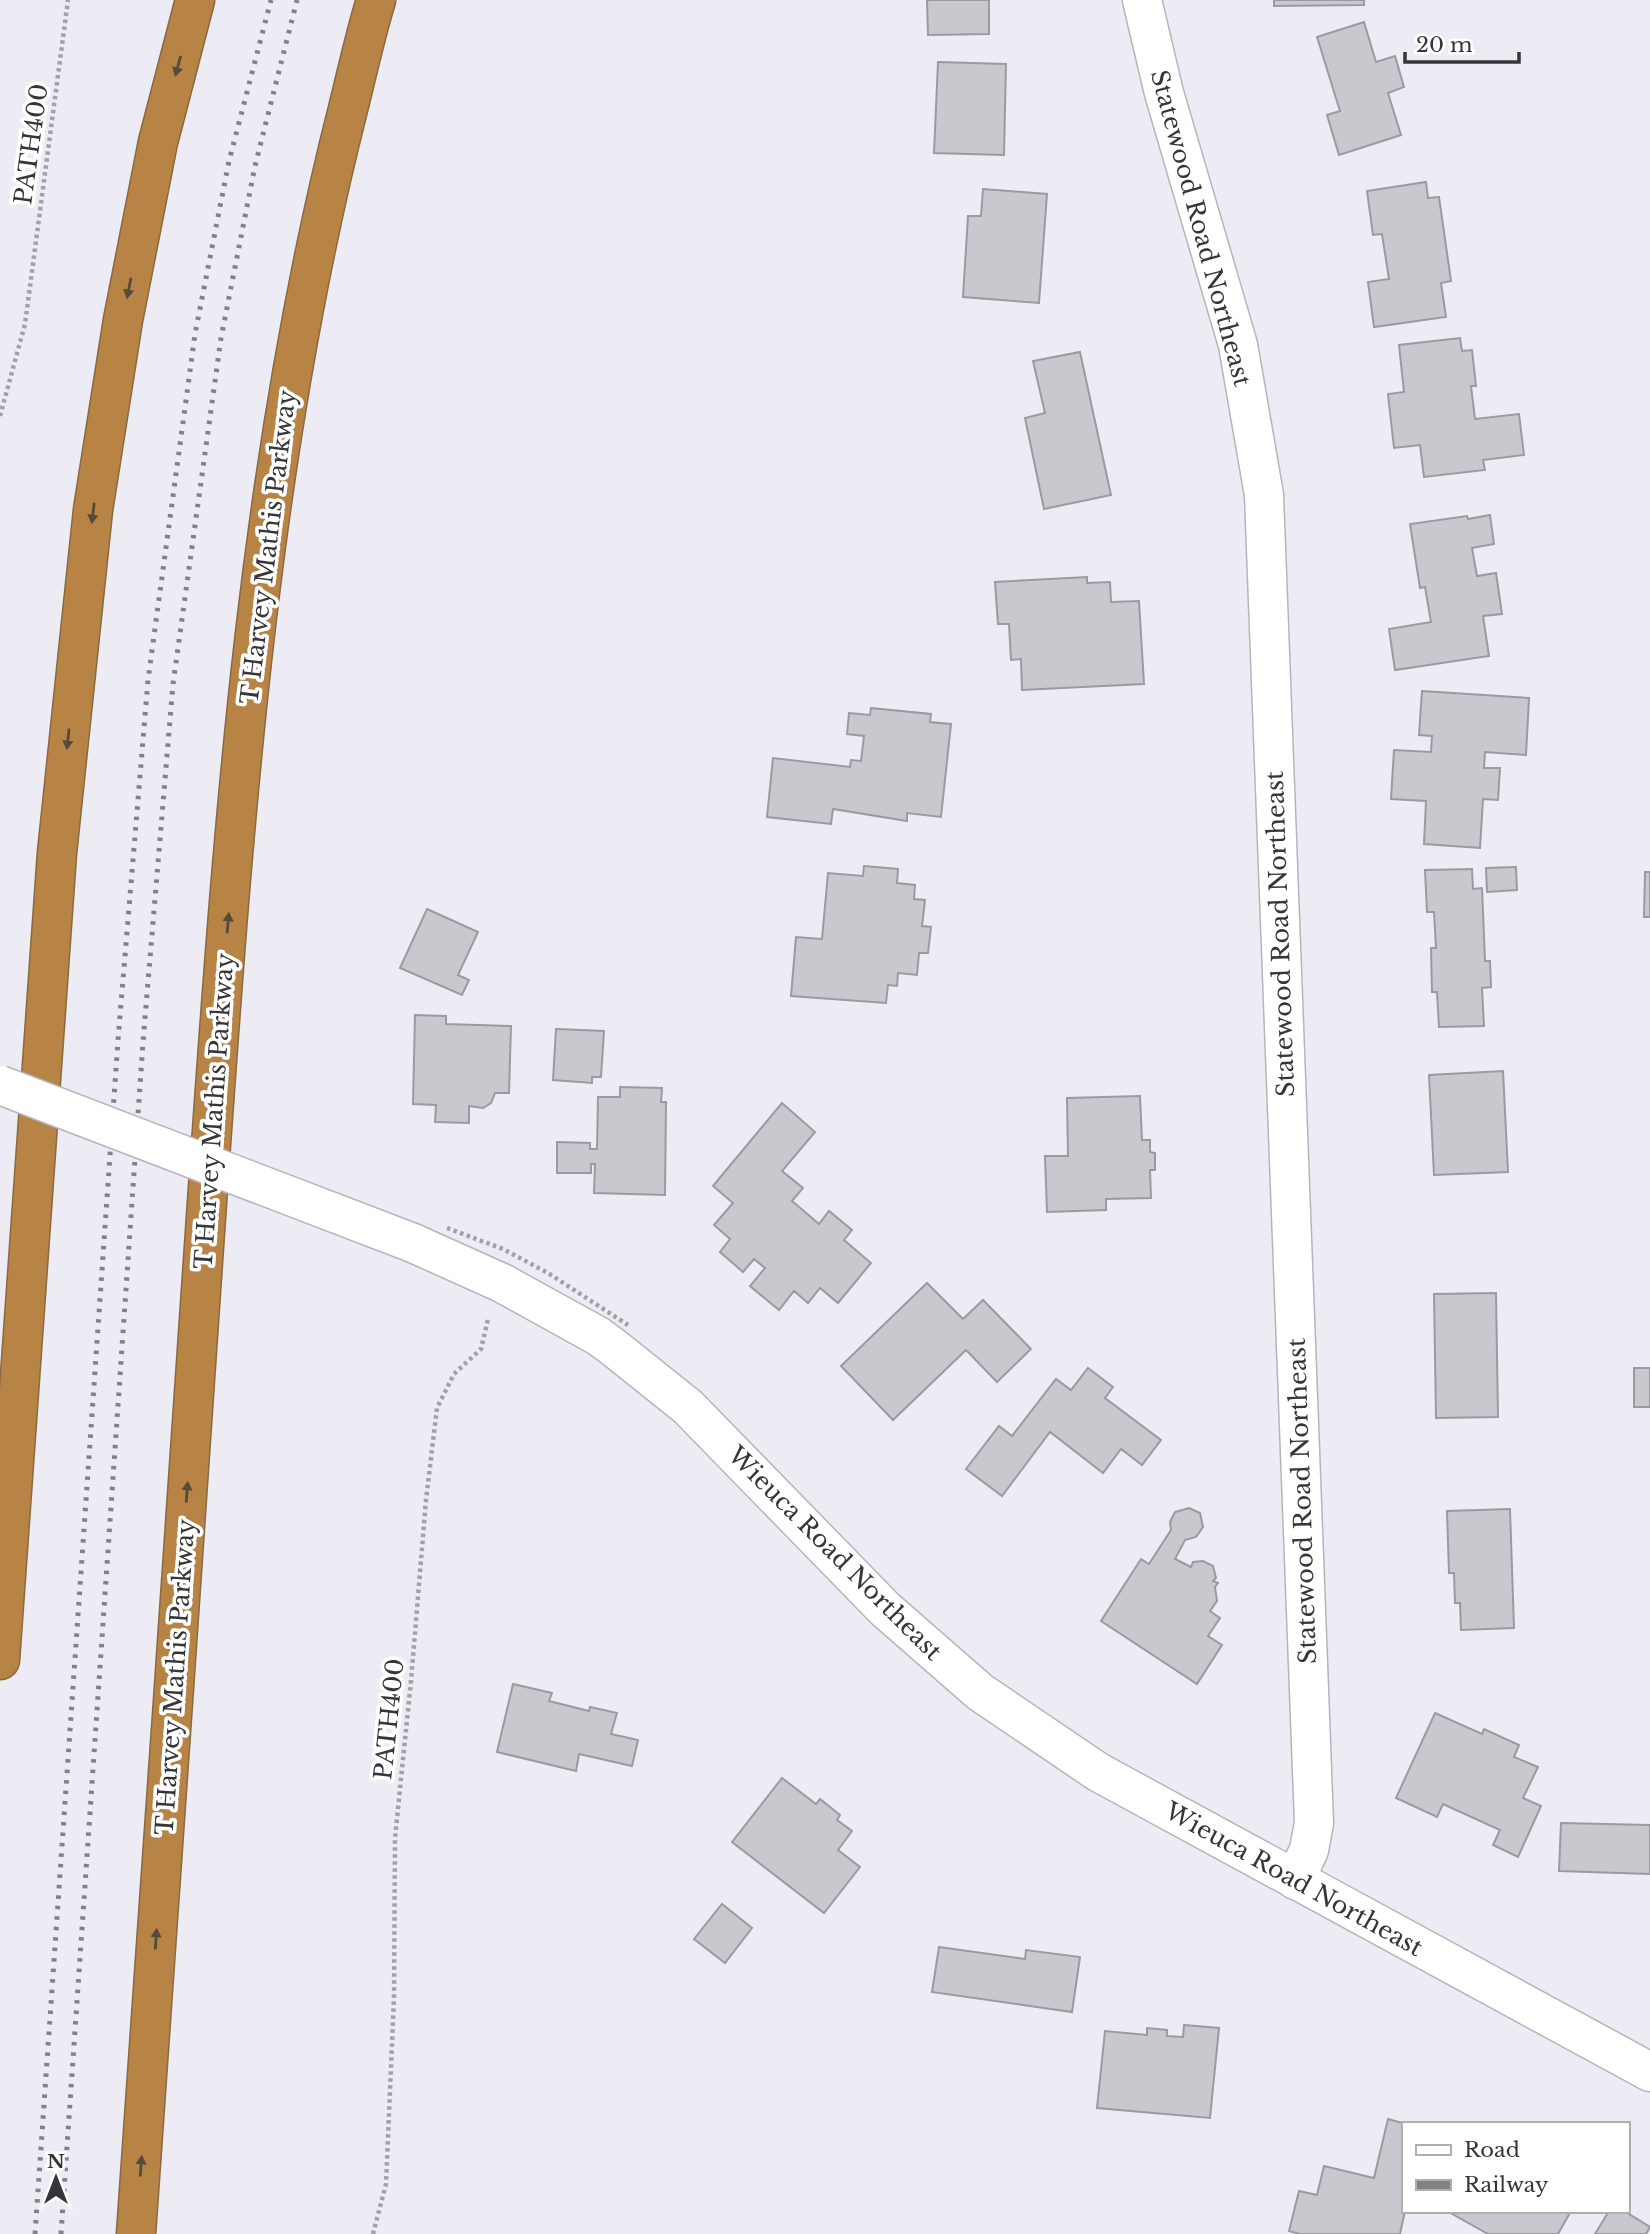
<svg xmlns="http://www.w3.org/2000/svg" width="1650" height="2234" viewBox="0 0 1650 2234" font-family="'Libre Baskerville',serif">
  <style>
    .building { fill: #c8c8cf; stroke: #9a9aa1; stroke-width: 2 }
    .lines { fill: none; stroke-linecap: round; stroke-linejoin: round }
    .minor-casing { stroke: #b5b5bc; stroke-width: 41 }
    .highway-casing { stroke: #8a6941; stroke-width: 41 }
    .path { stroke: #a1a1a7; stroke-width: 4.5; stroke-dasharray: 3.5 3.5; stroke-linecap: butt }
    .minor { stroke: #fff; stroke-width: 38 }
    .highway { stroke: #b78446; stroke-width: 38 }
    .rail { stroke: #818186; stroke-width: 5; stroke-dasharray: 3.5 7; stroke-linecap: butt }
    .minor-bridge-casing { stroke: #b5b5bc; stroke-width: 41; stroke-linecap: butt }
    .path-bridge { stroke: #a1a1a7; stroke-width: 4.5; stroke-dasharray: 3.5 3.5; stroke-linecap: butt }
    .minor-bridge { stroke: #fff; stroke-width: 38 }
    .oneway { fill: #564a3c }
    .labels { text-anchor: middle; dominant-baseline: central; stroke-width: 7; stroke-linejoin: round; paint-order: stroke }
    .street-label { font-size: 24px; fill: #363639; stroke: #fff }
  </style>
  <rect width="100%" height="100%" fill="#edecf4"/>
  <g class="building">
    <polygon points="927,0 989,0 989,34 928,35"/>
    <polygon points="1274,0 1364,0 1364,5 1274,6"/>
    <polygon points="1364,22 1376,62 1395,56 1404,87 1388,93 1401,135 1339,155 1327,115 1340,111 1317,37"/>
    <polygon points="938,62 1006,64 1004,155 934,153"/>
    <polygon points="1426,182 1428,198 1439,197 1451,281 1441,283 1446,317 1374,327 1368,282 1389,279 1382,234 1373,235 1367,191"/>
    <polygon points="983,189 1047,194 1039,303 963,297 968,216 981,216"/>
    <polygon points="1460,338 1462,351 1472,350 1476,386 1471,386 1475,419 1519,414 1524,455 1483,460 1485,470 1424,477 1420,445 1394,448 1388,394 1404,392 1399,345"/>
    <polygon points="1080,352 1111,495 1044,509 1025,418 1045,413 1033,361"/>
    <polygon points="1490,515 1494,544 1472,548 1477,576 1496,573 1502,614 1483,616 1489,656 1395,670 1389,629 1431,622 1425,587 1420,588 1410,524 1467,516 1468,519"/>
    <polygon points="1087,577 1087,583 1110,582 1111,602 1139,601 1144,684 1022,690 1021,659 1011,660 1009,624 998,624 995,582"/>
    <polygon points="1422,691 1529,698 1526,755 1485,752 1484,768 1500,768 1498,800 1483,799 1480,848 1424,844 1426,801 1391,799 1394,750 1431,752 1432,736 1419,735"/>
    <polygon points="871,708 931,714 930,722 951,724 941,817 907,813 907,821 833,809 831,824 767,817 773,758 850,767 851,760 861,761 864,736 847,734 849,713 870,715"/>
    <polygon points="864,866 898,869 897,883 915,885 914,899 925,900 922,926 931,927 928,953 919,953 917,975 898,973 897,986 888,985 886,1003 791,996 796,937 822,939 828,873 863,876"/>
    <polygon points="1516,867 1517,890 1487,892 1486,868"/>
    <polygon points="1472,869 1473,889 1482,888 1485,961 1490,961 1491,987 1482,988 1484,1026 1439,1027 1437,992 1432,992 1431,948 1436,948 1434,912 1427,912 1425,870"/>
    <polygon points="1645,872 1650,872 1650,917 1644,917"/>
    <polygon points="427,909 478,932 458,975 469,980 462,995 400,968"/>
    <polygon points="415,1015 446,1016 446,1024 511,1026 509,1093 495,1093 491,1103 483,1108 469,1106 469,1123 435,1122 436,1105 413,1104"/>
    <polygon points="556,1029 604,1031 601,1077 592,1077 592,1083 553,1080"/>
    <polygon points="1503,1071 1508,1172 1434,1175 1429,1075"/>
    <polygon points="620,1087 662,1088 661,1102 666,1102 665,1195 594,1193 595,1164 591,1164 591,1173 557,1173 557,1142 590,1143 590,1149 597,1149 598,1097 620,1097"/>
    <polygon points="1140,1096 1142,1140 1150,1140 1150,1152 1155,1153 1155,1170 1150,1170 1151,1198 1106,1199 1106,1210 1047,1212 1045,1156 1068,1156 1067,1098"/>
    <polygon points="782,1103 815,1132 782,1171 803,1188 792,1201 819,1224 829,1211 852,1230 844,1240 871,1263 838,1303 820,1288 808,1303 794,1291 779,1310 750,1286 765,1268 754,1259 743,1272 720,1252 730,1239 714,1225 733,1203 713,1186"/>
    <polygon points="927,1283 963,1319 983,1300 1031,1349 997,1382 966,1350 893,1420 841,1366"/>
    <polygon points="1496,1293 1498,1417 1436,1418 1434,1294"/>
    <polygon points="1088,1368 1113,1387 1105,1398 1161,1440 1142,1465 1121,1449 1103,1473 1050,1432 1002,1496 966,1469 999,1426 1012,1436 1056,1379 1071,1390"/>
    <rect x="1634" y="1368" width="16" height="39"/>
    <polygon points="1189,1508 1200,1513 1203,1527 1196,1537 1185,1540 1175,1559 1191,1567 1193,1562 1203,1561 1213,1566 1216,1578 1213,1581 1218,1583 1215,1587 1217,1601 1210,1611 1220,1618 1208,1636 1222,1645 1197,1684 1101,1621 1141,1559 1149,1564 1171,1530 1170,1522 1175,1512"/>
    <polygon points="1510,1509 1514,1628 1461,1630 1460,1603 1455,1603 1454,1573 1449,1573 1447,1511"/>
    <polygon points="513,1684 552,1693 549,1701 589,1711 590,1707 617,1713 611,1734 638,1740 632,1766 579,1754 576,1771 497,1752"/>
    <polygon points="1435,1713 1482,1734 1484,1729 1519,1745 1514,1757 1538,1767 1523,1798 1541,1806 1518,1857 1493,1845 1500,1830 1443,1804 1437,1817 1396,1798"/>
    <polygon points="782,1778 816,1804 820,1799 840,1815 837,1820 852,1831 838,1850 860,1867 824,1913 732,1842"/>
    <polygon points="1561,1823 1650,1825 1650,1874 1559,1871"/>
    <polygon points="722,1904 752,1928 725,1963 694,1939"/>
    <polygon points="939,1947 1025,1959 1026,1950 1080,1957 1072,2012 932,1992"/>
    <polygon points="1184,2025 1219,2028 1210,2118 1097,2108 1105,2031 1147,2035 1147,2028 1167,2030 1167,2036 1183,2037"/>
    <polygon points="1388,2119 1406,2124 1403,2124 1403,2211 1405,2211 1400,2234 1300,2234 1289,2231 1299,2191 1317,2195 1324,2166 1374,2178"/>
    <polygon points="1447,2211 1571,2211 1558,2234 1488,2234"/>
    <polygon points="1609,2211 1624,2211 1650,2227 1646,2234 1595,2234"/>
  </g>
  <g class="lines">
    <g class="minor-casing">
      <g id="minor">
        <polyline points="1142,0 1164,93 1238,345 1264,495 1314,1823 1309,1850 1295,1880"/>
        <polyline points="413,1243 502,1283 598,1336 613,1347 688,1407 885,1609 980,1692 1098,1772 1650,2072"/>
      </g>
    </g>
    <g class="highway-casing">
      <g id="highway">
        <polyline points="0,1660 57,853 93,510 123,320 158,142 195,0"/>
        <path d="M136,2234C161,1880 185,1527 209,1173C234,817 259,457 348,109C357,73 365,36 376,0"/>
      </g>
    </g>
    <g class="path">
      <polyline points="0,416 25,324 68,0"/>
      <polyline points="373,2234 386,2184 394,1997 395,1838 411,1681 426,1500 437,1408 454,1374 481,1349 488,1319"/>
    </g>
    <use href="#minor" class="minor"/>
    <use href="#highway" class="highway"/>
    <g class="rail">
      <polyline points="35,2234 118,1040 148,680 195,334 229,161 271,0"/>
      <polyline points="61,2234 143,1042 173,684 221,338 255,166 297,0"/>
    </g>
    <g class="minor-bridge-casing">
      <polyline id="minor-bridge" points="0,1085 413,1243"/>
    </g>
    <polyline class="path-bridge" points="447,1228 503,1249 548,1273 628,1325"/>
    <use href="#minor-bridge" class="minor-bridge"/>
  </g>
  <defs><path id="oneway-solid" d="M-6-.8H1V-3.2L6.5 0L1 3.2V.8H-6Z" transform="scale(1.75)"/></defs>
  <g class="oneway">
    <use href="#oneway-solid" transform="translate(178 66) rotate(105)"/>
    <use href="#oneway-solid" transform="translate(129 288) rotate(101)"/>
    <use href="#oneway-solid" transform="translate(93 513) rotate(97)"/>
    <use href="#oneway-solid" transform="translate(68 739) rotate(96)"/>
    <use href="#oneway-solid" transform="translate(228 923) rotate(-85)"/>
    <use href="#oneway-solid" transform="translate(187 1492) rotate(-86)"/>
    <use href="#oneway-solid" transform="translate(156 1939) rotate(-86)"/>
    <use href="#oneway-solid" transform="translate(141 2166) rotate(-86)"/>
  </g>
  <g class="labels">
    <g class="street-label">
      <text transform="translate(31 144) rotate(-82)">PATH400</text>
      <text transform="translate(1201 228) rotate(75)">Statewood Road Northeast</text>
      <text transform="translate(268 547) rotate(-83)">T Harvey Mathis Parkway</text>
      <text transform="translate(1280 934) rotate(-92)">Statewood Road Northeast</text>
      <text transform="translate(214 1111) rotate(-86)">T Harvey Mathis Parkway</text>
      <text transform="translate(1302 1501) rotate(-92)">Statewood Road Northeast</text>
      <text transform="translate(835 1553) rotate(45)">Wieuca Road Northeast</text>
      <text transform="translate(175 1677) rotate(-86)">T Harvey Mathis Parkway</text>
      <text transform="translate(389 1719) rotate(-84)">PATH400</text>
      <text transform="translate(1294 1879) rotate(29)">Wieuca Road Northeast</text>
    </g>
  </g>
  <rect x="1402" y="2122" width="228" height="91" fill="#ffffff" stroke="#afafb0" stroke-width="2"/>
  <rect x="1416" y="2145" width="35" height="10" fill="#ffffff" stroke="#afafb0" stroke-width="2"/>
  <text x="1464" y="2157" font-size="21" fill="#363639">Road</text>
  <rect x="1416" y="2180" width="35" height="10" fill="#818186" stroke="#afafb0" stroke-width="2"/>
  <text x="1464" y="2192" font-size="21" fill="#363639">Railway</text>
  <g transform="translate(56 2178)" stroke="#ffffff" stroke-width="5" paint-order="stroke">
  <path d="M0-5L12 26L0 18L-12 26Z" fill="#363639"/>
  <text y="-10" font-size="19" font-weight="bold" text-anchor="middle" fill="#363639">N</text>
  </g>
  <path d="M1405 52v10h114v-10" fill="none" stroke="#363639" stroke-width="3.5"/>
  <text x="1416" y="52" font-size="21" fill="#363639" stroke="#ffffff" stroke-width="5" paint-order="stroke">20 m</text>
</svg>
